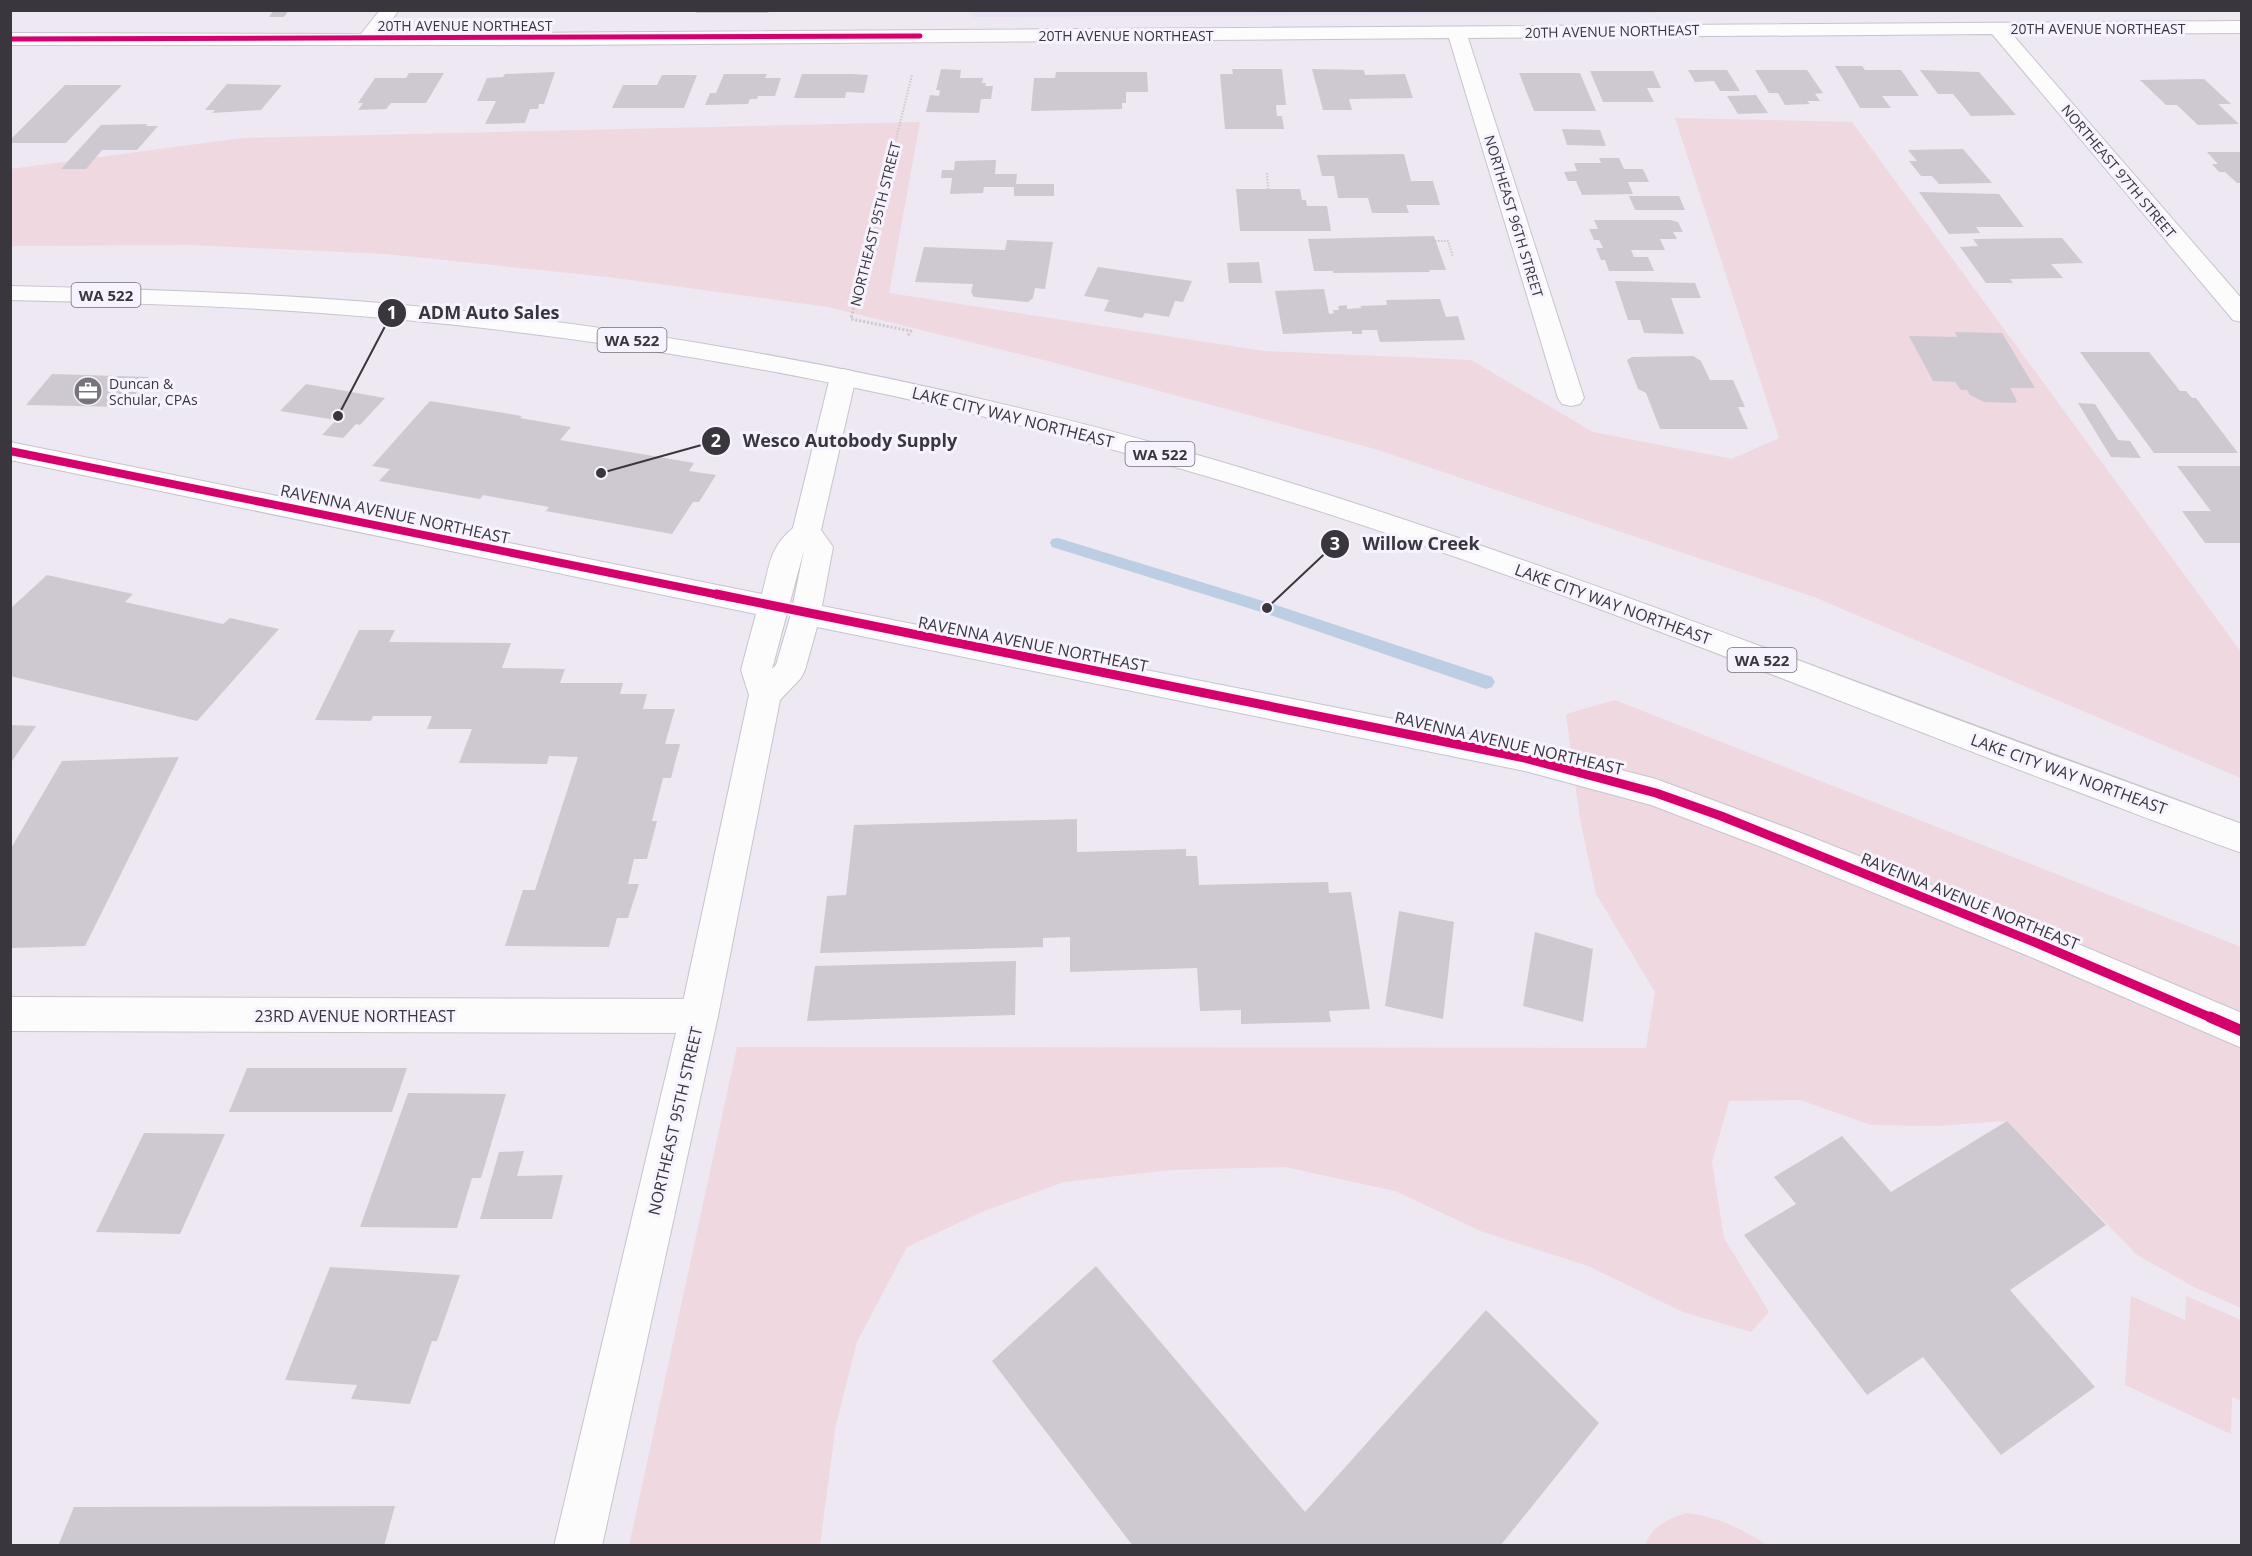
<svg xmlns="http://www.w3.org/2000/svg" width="2252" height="1556" viewBox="0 0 2252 1556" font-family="'Open Sans',sans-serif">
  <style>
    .built { fill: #e9e1f4 }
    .green { fill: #efd8e0 }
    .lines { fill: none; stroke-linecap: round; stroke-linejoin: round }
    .stream { fill: #bccee4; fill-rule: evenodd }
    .building { fill: #cec9d0 }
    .street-casing { stroke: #c7c4cc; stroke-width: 2 }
    .secondary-casing { stroke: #c7c4cc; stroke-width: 2 }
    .primary-casing { stroke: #c7c4cc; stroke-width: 2 }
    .path-far1 { stroke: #cbc9cd; stroke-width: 2; stroke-dasharray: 1.5 1.5; stroke-linecap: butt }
    .path { stroke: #cbc9cd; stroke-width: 3; stroke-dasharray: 2 2; stroke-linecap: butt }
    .street { fill: #fcfcfd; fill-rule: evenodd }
    .secondary { fill: #fcfcfd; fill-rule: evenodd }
    .primary { fill: #fcfcfd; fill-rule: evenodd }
    .cycleway-far3-casing { stroke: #f7f3fe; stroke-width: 8 }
    .cycleway-far2-casing { stroke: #f7f3fe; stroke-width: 10 }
    .cycleway-far1-casing { stroke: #f7f3fe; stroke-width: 13 }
    .cycleway-casing { stroke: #f7f3fe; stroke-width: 15 }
    .cycleway-far3 { stroke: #d6006c; stroke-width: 5 }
    .cycleway-far2 { stroke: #d6006c; stroke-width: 8 }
    .cycleway-far1 { stroke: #d6006c; stroke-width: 9 }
    .cycleway { stroke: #d6006c; stroke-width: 11 }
    .labels { text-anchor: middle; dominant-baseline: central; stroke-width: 6; stroke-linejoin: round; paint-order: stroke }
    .far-street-label { font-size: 14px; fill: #39363d; stroke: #f7f3fe }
    .far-poi-label { font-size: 14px; fill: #39363d; stroke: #f7f3fe; text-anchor: start }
    .shield { fill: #f7f3fe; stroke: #726f77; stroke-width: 1.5 }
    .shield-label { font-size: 15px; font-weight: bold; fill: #39363d }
    .street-label { font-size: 16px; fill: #39363d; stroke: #f7f3fe }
    .leader { fill: none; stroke: #39363d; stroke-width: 2 }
    .callout-dot { fill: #39363d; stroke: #f7f3fe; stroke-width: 2 }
    .mark-label { font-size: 18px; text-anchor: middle; font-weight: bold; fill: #fff }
    .callout-label { font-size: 18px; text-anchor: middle; font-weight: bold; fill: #39363d; stroke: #f7f3fe; stroke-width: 6; stroke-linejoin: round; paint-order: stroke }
  </style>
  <rect width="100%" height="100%" fill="#ede8f2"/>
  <polygon class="built" points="973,11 1652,10 1654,13 972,17"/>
  <g class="green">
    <polygon points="1675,118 1852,122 2241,652 2241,778 1814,597 1375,449 1048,361 828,307 608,277 386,254 192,245 11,246 10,169 242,138 920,122 889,293 1264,351 1471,360 1593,432 1732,459 1779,438"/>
    <polygon points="1615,700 2241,947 2241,1308 2196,1288 2137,1255 2007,1121 1935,1126 1871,1125 1800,1100 1729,1101 1712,1162 1724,1238 1769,1312 1751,1332 1683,1312 1588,1266 1483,1232 1395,1191 1285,1167 1171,1170 1064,1182 984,1211 907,1247 857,1342 836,1424 820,1545 629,1546 737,1047 1646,1048 1655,992 1596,894 1580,819 1566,714"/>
    <polygon points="2131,1296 2185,1320 2186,1296 2241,1320 2241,1401 2232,1397 2231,1434 2125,1385"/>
    <path d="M1686,1513C1717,1516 1741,1529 1767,1545H1645C1652,1526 1668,1519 1686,1513Z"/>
  </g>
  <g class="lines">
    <polygon class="stream" points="1058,538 1273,604 1492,677 1495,682 1492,687 1486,689 1261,612 1052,547 1050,543 1052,539"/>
  </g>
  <g class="building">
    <polygon points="274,10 289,10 284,17 269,17"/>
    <polygon points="697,10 769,10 768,13 696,13"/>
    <polygon points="1835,66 1862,66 1865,70 1901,70 1919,96 1882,96 1891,108 1860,108"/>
    <polygon points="941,69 961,70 960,78 983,78 982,83 986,83 985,86 993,86 991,99 981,99 979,113 926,112 930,95 939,96 940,90 936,90"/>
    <polygon points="1232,69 1282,69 1286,105 1276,105 1277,116 1282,116 1284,129 1225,129 1220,74 1233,74"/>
    <polygon points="1312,69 1364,70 1365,75 1405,74 1413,98 1349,99 1352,110 1323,110"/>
    <polygon points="1688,70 1727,70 1740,91 1720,91 1714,81 1695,82"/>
    <polygon points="1755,70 1807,70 1823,93 1815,94 1820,101 1807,101 1810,104 1785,105 1778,93 1769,93"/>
    <polygon points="1920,70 1979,72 2016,115 1971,116 1953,94 1938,94"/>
    <polygon points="1590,71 1653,71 1661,88 1647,88 1654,102 1603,102"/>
    <polygon points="555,72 544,104 539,104 538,109 530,109 525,123 485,124 496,101 477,101 487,78 503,77 505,74"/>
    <polygon points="1056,72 1147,72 1148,92 1126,92 1126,103 1122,103 1122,109 1031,111 1034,78 1055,78"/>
    <polygon points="409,73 444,73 426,103 391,103 386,109 358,110 363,103 358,103 375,78 406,78"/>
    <polygon points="1519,73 1580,73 1596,111 1534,111"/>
    <polygon points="724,74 767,74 765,78 781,78 775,96 758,96 757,99 750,99 748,104 705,105 710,93 716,93"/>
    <polygon points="802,74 851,74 868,75 864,93 846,92 845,98 794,98"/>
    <polygon points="662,75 697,75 684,108 612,108 623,85 657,85"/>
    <polygon points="2204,79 2231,104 2218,104 2239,124 2198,125 2177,105 2166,105 2140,80"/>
    <polygon points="227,84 282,85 261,110 212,113 215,110 205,110"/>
    <polygon points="65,85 122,85 66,143 10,143 10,140"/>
    <polygon points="1756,95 1768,113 1738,114 1727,96"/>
    <polygon points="147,124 146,126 158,126 137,150 102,150 86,169 61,169 101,125"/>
    <polygon points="1562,129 1600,130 1606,146 1567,145"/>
    <polygon points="1963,149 1992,183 1939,184 1932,176 1921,176 1909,161 1917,161 1908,150"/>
    <polygon points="2207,152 2242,152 2242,183 2237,183 2225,172 2219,172 2212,164 2218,164"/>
    <polygon points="1404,154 1411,181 1433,181 1440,205 1406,205 1409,213 1372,213 1368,198 1338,198 1334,176 1322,176 1317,155"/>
    <polygon points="1599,158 1619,158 1624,169 1643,169 1649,182 1628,182 1633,194 1582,195 1576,181 1568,181 1564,172 1577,171 1574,163 1601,163"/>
    <polygon points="996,160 995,174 1017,174 1016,184 1054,184 1054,196 1014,196 1014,187 984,187 983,193 950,194 952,178 941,178 942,170 954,170 955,161"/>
    <polygon points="1236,189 1300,189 1302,200 1306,200 1307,206 1327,206 1331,231 1240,231"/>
    <polygon points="1919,192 1999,194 2024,227 1976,227 1980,233 1949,234"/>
    <polygon points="1629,196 1679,196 1685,210 1635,210"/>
    <polygon points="1594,220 1670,220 1678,222 1683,232 1673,232 1677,239 1660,239 1665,250 1631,250 1634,257 1648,257 1654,271 1609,271 1605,260 1601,260 1596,248 1603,248 1599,240 1594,240 1589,229 1598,229"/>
    <polygon points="1434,236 1446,270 1429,270 1430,272 1333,273 1333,271 1314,271 1308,239"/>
    <polygon points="2062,238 2083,263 2051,264 2063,278 2010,279 2013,283 1986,283 1960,247 1978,246 1973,239"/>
    <polygon points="1007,240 1053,242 1045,289 1035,288 1033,298 1028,302 974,297 971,292 973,284 915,282 924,247 1005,250"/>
    <polygon points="1259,262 1262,283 1229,283 1227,263"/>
    <polygon points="1098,267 1192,281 1183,302 1175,301 1169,317 1145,313 1142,318 1104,311 1109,300 1084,296"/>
    <polygon points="1615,281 1695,283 1701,298 1671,298 1684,334 1644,333 1640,320 1628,320"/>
    <polygon points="1324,289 1329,314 1334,313 1333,310 1339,310 1338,306 1347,305 1347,309 1362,308 1360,306 1387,305 1386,300 1440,299 1446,317 1458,316 1465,340 1380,342 1377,330 1362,330 1362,334 1352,334 1352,331 1283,334 1275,291"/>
    <polygon points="1955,332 2002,333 2035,388 2010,388 2017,401 2015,403 1984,402 1970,395 1967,390 1961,390 1955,382 1933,381 1909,336 1957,337"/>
    <polygon points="2080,352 2149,352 2180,391 2186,391 2192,398 2196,398 2238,453 2154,453"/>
    <polygon points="1693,356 1701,361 1710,380 1733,380 1745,407 1738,407 1748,429 1660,429 1646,393 1638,389 1627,360 1632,357"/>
    <polygon points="52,374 149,377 125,407 26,405"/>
    <polygon points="306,384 385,398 360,425 356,424 343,438 322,435 336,420 280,411"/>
    <polygon points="430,401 522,416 520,418 571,427 560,440 694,463 689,471 716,475 699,502 693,502 672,534 546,511 549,507 483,495 480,499 379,481 390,469 372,466"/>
    <polygon points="2078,403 2095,404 2118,440 2130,441 2141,458 2111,457"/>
    <polygon points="2177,466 2242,466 2242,543 2205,543 2182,511 2211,511"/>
    <polygon points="47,575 133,594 125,602 223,624 230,618 279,629 197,721 10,676 10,609"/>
    <polygon points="359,630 395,630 389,642 511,643 502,668 565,669 560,683 623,683 620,694 647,694 643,709 675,709 665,744 680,744 671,778 663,778 652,821 657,821 647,859 634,859 628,884 639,884 628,918 617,918 609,947 505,946 523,890 535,890 578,757 549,756 547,764 459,763 472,729 427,729 432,716 373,716 371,721 315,720"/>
    <polygon points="10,725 36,726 10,764"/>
    <polygon points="179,757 85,946 10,948 10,850 62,761"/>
    <polygon points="1077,819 1077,852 1186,849 1186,856 1197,856 1199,885 1328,882 1329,893 1351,892 1370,1009 1329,1011 1331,1022 1241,1024 1241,1010 1200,1011 1197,968 1070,972 1070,937 1043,938 1043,947 820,953 827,896 846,895 854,825"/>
    <polygon points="1399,911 1454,922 1443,1019 1385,1006"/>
    <polygon points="1535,932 1593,949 1583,1022 1523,1006"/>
    <polygon points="1016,961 1015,1015 807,1021 815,966"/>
    <polygon points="247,1068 407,1068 392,1112 229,1112"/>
    <polygon points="408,1093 506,1094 481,1178 472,1178 457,1228 360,1227"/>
    <polygon points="2007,1121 2106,1225 2010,1290 2095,1387 2001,1455 1923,1357 1867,1395 1744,1235 1796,1204 1774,1177 1842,1136 1891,1192"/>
    <polygon points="144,1133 225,1134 180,1234 96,1232"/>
    <polygon points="524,1151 517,1176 563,1175 552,1219 480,1219 499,1152"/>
    <polygon points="1096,1266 1305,1512 1486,1310 1599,1423 1500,1546 1133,1546 992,1361"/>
    <polygon points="330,1267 460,1275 437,1341 432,1341 410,1404 351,1399 357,1385 285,1380"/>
    <polygon points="395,1506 384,1546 58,1546 74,1507"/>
  </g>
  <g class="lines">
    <g class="street-casing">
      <g id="street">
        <polygon points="380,10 399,10 381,34 2242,21 2242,33 2012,34 2242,299 2242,322 2233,320 1992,34 1468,38 1584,398 1580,404 1571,406 1562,404 1558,398 1449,38 568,45 10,45 10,33 361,34"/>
        <polygon points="10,997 699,999 712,1004 718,1016 712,1028 699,1033 10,1031"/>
      </g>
    </g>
    <g class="secondary-casing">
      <path id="secondary" d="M843,369L852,371L856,377L821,530L833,547L822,606L1525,745L1656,779L1801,833L2052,933L2242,1013V1048L2026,955L1777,853L1651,805L1525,771L817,627L805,670L801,678L780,700L718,1016L602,1546H554L680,1016L749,695L741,670L756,614L10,460V442L762,594C770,565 769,548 793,528L830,377L834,371ZM804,550L791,614L776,665L772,669Z"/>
    </g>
    <g class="primary-casing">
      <path id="primary" d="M10,286C138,289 266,293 393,304C659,328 923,378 1180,450C1388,509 1592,584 1795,659C1944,715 2093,770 2242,824V853C2176,830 2111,804 2046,780C1774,677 1504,565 1226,482C955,401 675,344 394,319C266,307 138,303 10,300Z"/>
    </g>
    <g class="path-far1">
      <polyline points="1267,173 1268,189"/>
      <polyline points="1435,241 1448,241 1453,257"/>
      <polyline points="865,263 912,75"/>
    </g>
    <polyline class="path" points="865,261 851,319 911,331 907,337"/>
    <use href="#street" class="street"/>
    <use href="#secondary" class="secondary"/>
    <use href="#primary" class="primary"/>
    <g class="cycleway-far3-casing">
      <polyline id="cycleway-far3" points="10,39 920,36"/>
    </g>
    <g class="cycleway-far2-casing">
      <polyline id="cycleway-far2" points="10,451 724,596"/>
    </g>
    <g class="cycleway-far1-casing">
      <polyline id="cycleway-far1" points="716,594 1525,758 1656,793 1721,816 2039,944 2214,1019"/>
    </g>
    <g class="cycleway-casing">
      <polyline id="cycleway" points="2210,1017 2242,1031"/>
    </g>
    <use href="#cycleway-far3" class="cycleway-far3"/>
    <use href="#cycleway-far2" class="cycleway-far2"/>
    <use href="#cycleway-far1" class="cycleway-far1"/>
    <use href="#cycleway" class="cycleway"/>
  </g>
  <defs>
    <g id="office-disc" transform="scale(1.5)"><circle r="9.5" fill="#78747c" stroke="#f7f3fe"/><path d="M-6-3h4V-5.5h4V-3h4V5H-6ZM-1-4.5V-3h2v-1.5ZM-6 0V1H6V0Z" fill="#fff"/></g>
  </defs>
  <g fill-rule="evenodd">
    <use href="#office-disc" x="88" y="391"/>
  </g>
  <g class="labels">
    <g class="far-street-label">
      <text x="465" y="25">20TH AVENUE NORTHEAST</text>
      <text x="2098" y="28">20TH AVENUE NORTHEAST</text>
      <text transform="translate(1612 31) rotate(-1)">20TH AVENUE NORTHEAST</text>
      <text x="1126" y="35">20TH AVENUE NORTHEAST</text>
      <text transform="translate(2119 171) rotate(50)">NORTHEAST 97TH STREET</text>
      <text transform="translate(1514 216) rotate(73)">NORTHEAST 96TH STREET</text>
      <text transform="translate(875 224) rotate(-76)">NORTHEAST 95TH STREET</text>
    </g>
    <g class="far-poi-label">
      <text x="109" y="383">Duncan &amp;<tspan x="109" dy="16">Schular, CPAs</tspan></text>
    </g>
    <g class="shield">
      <rect x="71.5" y="283" width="69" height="24" rx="4.5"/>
      <rect x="597.5" y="328" width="69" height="24" rx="4.5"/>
      <rect x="1125.5" y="442" width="69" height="24" rx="4.5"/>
      <rect x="1727.5" y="648" width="69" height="24" rx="4.5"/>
    </g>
    <g class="shield-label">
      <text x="106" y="295">WA 522</text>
      <text x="632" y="340">WA 522</text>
      <text x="1160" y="454">WA 522</text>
      <text x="1762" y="660">WA 522</text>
    </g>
    <g class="street-label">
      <text transform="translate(1013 417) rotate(14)">LAKE CITY WAY NORTHEAST</text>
      <text transform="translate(395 514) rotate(12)">RAVENNA AVENUE NORTHEAST</text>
      <text transform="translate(1613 604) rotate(20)">LAKE CITY WAY NORTHEAST</text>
      <text transform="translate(1033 644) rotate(11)">RAVENNA AVENUE NORTHEAST</text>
      <text transform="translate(1509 743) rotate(13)">RAVENNA AVENUE NORTHEAST</text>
      <text transform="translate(2069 774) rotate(20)">LAKE CITY WAY NORTHEAST</text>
      <text transform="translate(1970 901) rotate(22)">RAVENNA AVENUE NORTHEAST</text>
      <text x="355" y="1016">23RD AVENUE NORTHEAST</text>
      <text transform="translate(675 1121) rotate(-77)">NORTHEAST 95TH STREET</text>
    </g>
  </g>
  <path class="leader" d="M338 416L392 313M601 473L716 441M1267 608L1335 544"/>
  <g class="callout-dot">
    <circle cx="338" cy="416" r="6"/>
    <circle cx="601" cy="473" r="6"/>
    <circle cx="1267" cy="608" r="6"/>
    <circle cx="392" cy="313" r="15"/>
    <circle cx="716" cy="441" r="15"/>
    <circle cx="1335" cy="544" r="15"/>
  </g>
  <g class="mark-label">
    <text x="392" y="319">1</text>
    <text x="716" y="447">2</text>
    <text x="1335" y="550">3</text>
  </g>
  <g class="callout-label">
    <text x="489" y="319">ADM Auto Sales</text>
    <text x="850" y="447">Wesco Autobody Supply</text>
    <text x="1421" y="550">Willow Creek</text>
  </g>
  <rect width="2252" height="1556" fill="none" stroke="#39363d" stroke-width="24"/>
</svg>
